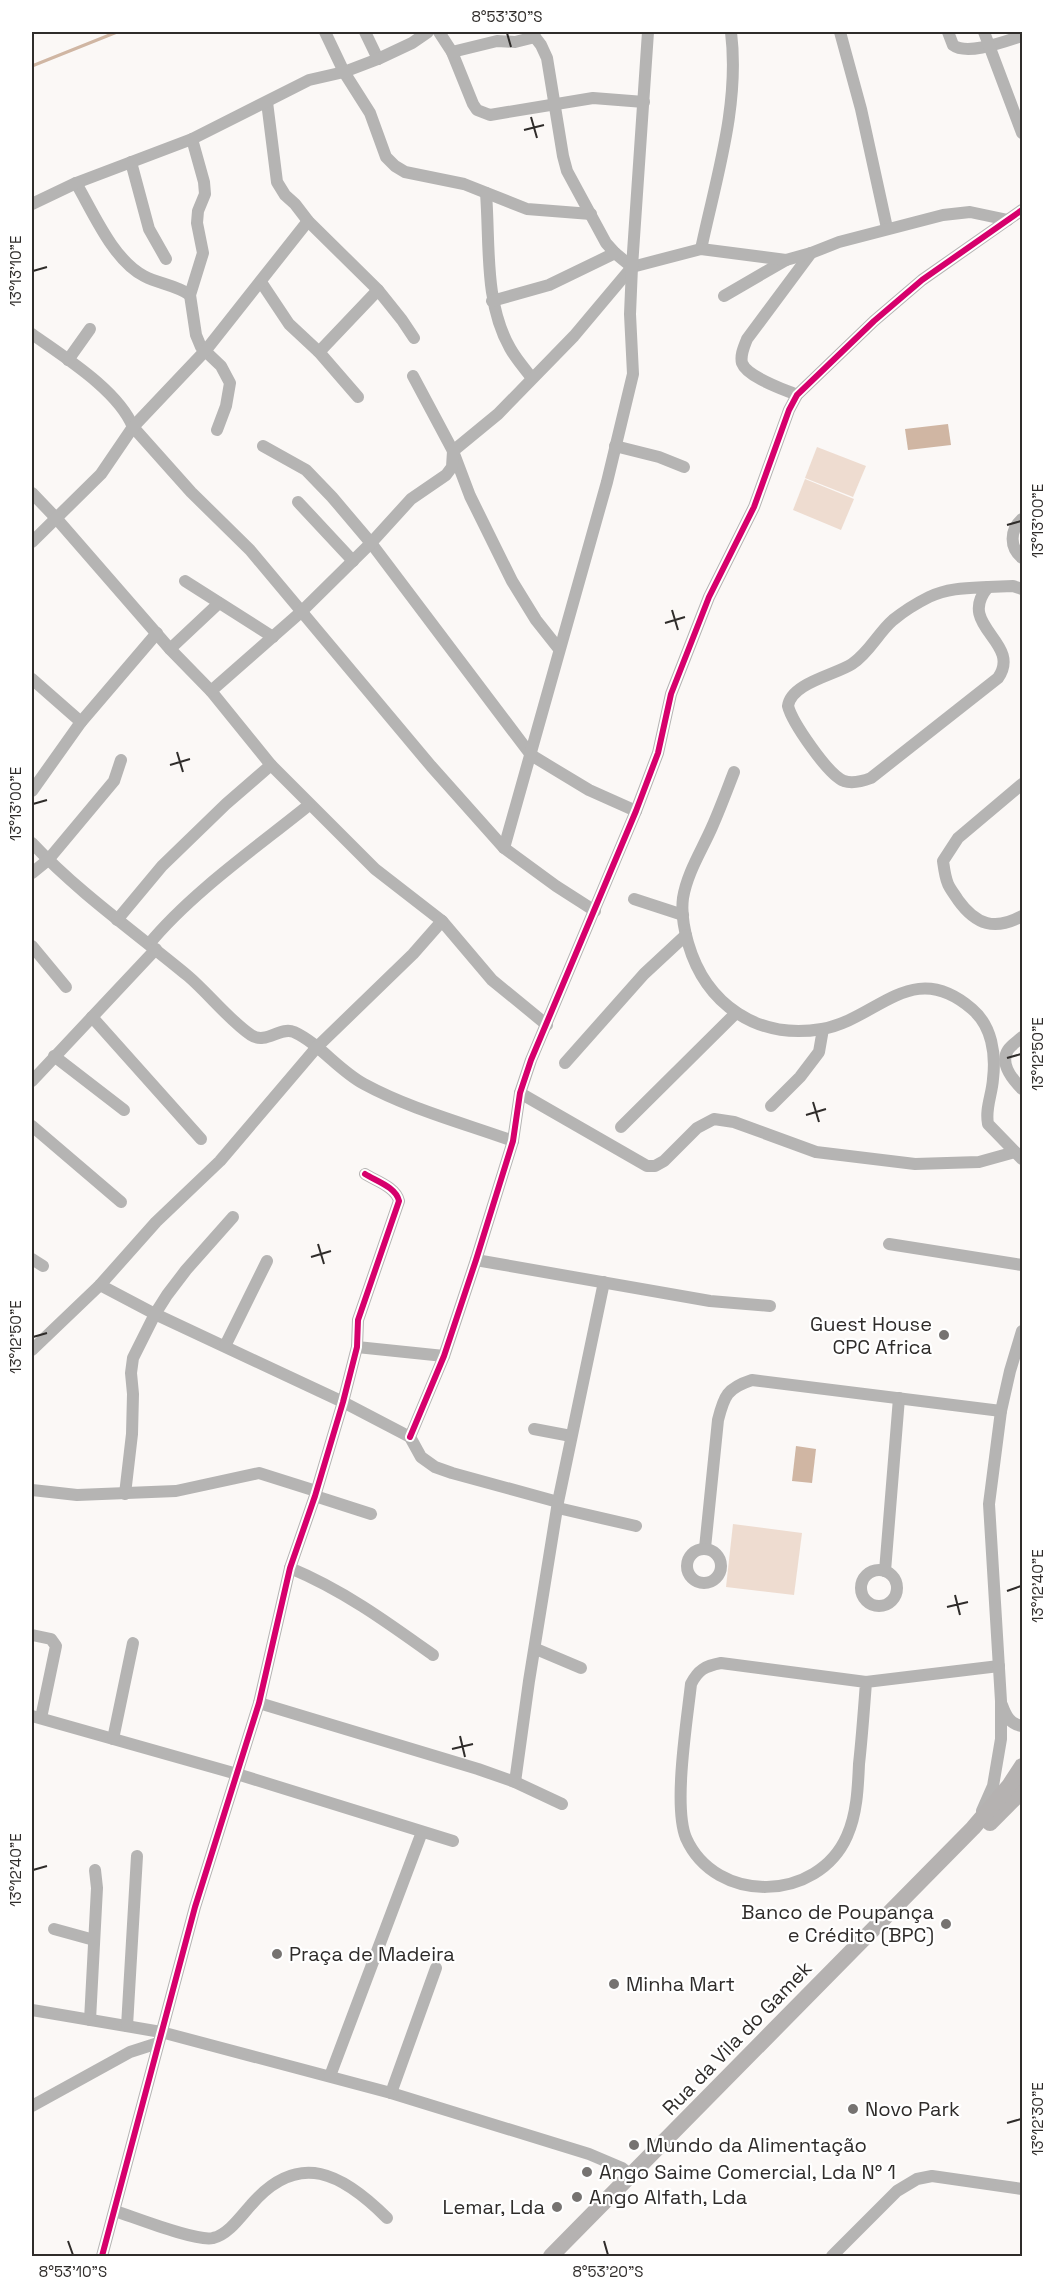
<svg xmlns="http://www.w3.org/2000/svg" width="1054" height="2288" viewBox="0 0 1054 2288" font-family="'Space Grotesk',sans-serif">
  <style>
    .green { fill: #eedcd0 }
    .water { fill: #d0b6a3 }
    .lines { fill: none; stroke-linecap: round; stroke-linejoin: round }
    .stream { stroke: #d0b6a3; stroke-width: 3 }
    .minor { stroke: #b5b4b3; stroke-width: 12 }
    .secondary { stroke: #b5b2b1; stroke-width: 16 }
    .cycleway-casing { stroke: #fff; stroke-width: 10 }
    .cycleway { stroke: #d6006c; stroke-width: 6 }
    .ticks { fill: none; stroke: #2f2c2a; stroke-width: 2 }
    .poi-dot { fill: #767371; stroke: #fff; stroke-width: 2 }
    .labels { text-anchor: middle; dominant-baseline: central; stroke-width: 4.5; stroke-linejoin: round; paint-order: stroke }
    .poi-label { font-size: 20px; fill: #2f2c2a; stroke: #fff; text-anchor: start }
    .street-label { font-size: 20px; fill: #2f2c2a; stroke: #fff }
    .neatline { fill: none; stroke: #2f2c2a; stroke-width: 2 }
    .ticks-label { font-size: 15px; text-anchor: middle; fill: #2f2c2a }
  </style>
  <rect width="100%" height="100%" fill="#fbf8f6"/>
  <g class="green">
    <polygon points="817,447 866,466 853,497 805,478"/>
    <polygon points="805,479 854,499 841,530 793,510"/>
    <polygon points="733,1524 802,1533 794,1595 726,1587"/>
  </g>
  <g class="water">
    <polygon points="948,424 951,445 908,450 905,429"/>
    <polygon points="796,1446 816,1449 812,1483 792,1481"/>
  </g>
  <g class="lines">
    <polyline class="stream" points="32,66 117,32"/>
    <g class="minor">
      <polyline points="325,32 344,72 370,113 386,157 395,166 405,172 464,184 527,209 591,214"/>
      <polyline points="365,32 378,59"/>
      <polyline points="439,32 452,52 473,104 477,110 490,115 593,98 644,102"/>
      <polyline points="531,32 541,45 547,58 563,156 567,171 606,243 615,253 632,267"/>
      <polyline points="840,32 861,109 887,228"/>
      <path d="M948,32L953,45C967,56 1006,41 1022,36"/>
      <polyline points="984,32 1022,133"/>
      <polyline points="452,52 497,41 515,42 535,37"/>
      <polyline points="267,102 277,182 285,195 295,204 308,221 378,290 402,320 414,338"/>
      <polyline points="192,139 204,182 205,194 198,211 197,223 203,253 190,295 196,335 201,347 221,366 230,383 226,406 217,430"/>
      <polyline points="131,162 149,229 166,259"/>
      <path d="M76,183C93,212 113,260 144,276C159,284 176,285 190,295"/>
      <path d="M486,193C490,245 484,302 510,348C516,359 525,369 532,378"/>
      <polyline points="32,204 76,183 192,139 309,80 344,72 378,59 412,43 428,32"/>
      <path d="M701,249C716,178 740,105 731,32"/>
      <polyline points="261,282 289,324 319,352 358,397"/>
      <polyline points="724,296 786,260"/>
      <polyline points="492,301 549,285 615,253"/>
      <path d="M32,334C64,357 118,390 133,427L191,492L250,550L431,766L504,848L556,886L595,911"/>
      <polyline points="319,352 378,290"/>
      <polyline points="68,360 90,329"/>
      <polyline points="413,376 453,451 470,496 512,581 536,620 559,649"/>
      <path d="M797,395C783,389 747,377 742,363C740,355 744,347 747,339L811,253"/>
      <polyline points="263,446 306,470 332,497 371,543 531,755 589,790 636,811"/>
      <polyline points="615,446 659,457 684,467"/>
      <polyline points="32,493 56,518 170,649 211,691 271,765 375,869 442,921 492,980 547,1025"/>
      <polyline points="298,502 353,561"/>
      <path d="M1022,519C1010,530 1009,547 1022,558"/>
      <polyline points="32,542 101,474 133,427 206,350 308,221"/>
      <polyline points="185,581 273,637"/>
      <path d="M988,587C955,626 1023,642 998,678L871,778C863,781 853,784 844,781C828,775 792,722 788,706C791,683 835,675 852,664C869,653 878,633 893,620C904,611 917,603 929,597C948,588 967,588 988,587Z"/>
      <polyline points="988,587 1013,586 1022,589"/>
      <polyline points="170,649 219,603"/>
      <polyline points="32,679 81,722"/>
      <polyline points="211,691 301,612 371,543 411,499 446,475 452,467 453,451 498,414 574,336 632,267 701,249 786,260 811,253 839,242 943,215 970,212 1008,220"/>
      <path d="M734,772C727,790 720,809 712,827C702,850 687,873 683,898C681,913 684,929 688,943C706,1005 758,1040 822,1029C878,1019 912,957 972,1009C992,1026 996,1054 993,1079C992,1095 985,1108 988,1124L1022,1159"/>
      <path d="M1022,784L958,838L943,861C944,868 945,877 948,884C950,889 955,895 958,900C976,925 995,931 1022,916"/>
      <polyline points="32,791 81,722 157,633"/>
      <path d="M32,843C79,893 135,932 188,976C208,993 230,1021 251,1035C266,1045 280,1026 294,1032C320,1044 338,1070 364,1084C410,1109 463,1123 513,1141"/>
      <polyline points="504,848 607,482 633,374 630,314 632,267 648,32"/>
      <polyline points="32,873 48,860 114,781 121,760"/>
      <polyline points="634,899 683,915"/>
      <polyline points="117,920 162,866 226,804 271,765"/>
      <path d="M149,944C191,893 257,847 309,805"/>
      <polyline points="32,946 66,987"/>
      <polyline points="92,1017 201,1139"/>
      <path d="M1022,1037C1018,1041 1011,1045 1008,1050C999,1064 1013,1080 1022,1089"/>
      <polyline points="54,1056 124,1110"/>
      <polyline points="565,1063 644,974 686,935"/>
      <polyline points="32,1081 156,949"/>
      <polyline points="520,1093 647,1166 655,1166 664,1161 697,1128 714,1119 734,1122 816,1152 915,1164 979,1162 1015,1152"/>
      <polyline points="771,1106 800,1077 819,1052 823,1029"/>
      <polyline points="32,1126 121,1202"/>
      <polyline points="621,1127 736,1013"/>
      <polyline points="889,1244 1022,1265"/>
      <polyline points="32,1259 43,1266"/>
      <polyline points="476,1260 710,1301 770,1306"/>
      <polyline points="100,1285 155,1314 343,1402 410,1437 421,1457 435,1467 452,1473 558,1502"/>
      <polyline points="225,1346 267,1261"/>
      <polyline points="357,1347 444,1356"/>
      <polyline points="32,1350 100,1285 156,1222 220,1161 317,1047 413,954 442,921"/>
      <polyline points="534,1429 571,1436"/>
      <polyline points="410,1437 444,1356 476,1260 513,1141 520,1093 531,1060 636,811 658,753 671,694 709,597 754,507 789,410 797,395 874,321 922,280 1022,210"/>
      <polyline points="32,1490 77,1495 176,1491 259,1473 316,1491"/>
      <polyline points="125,1494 132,1434 133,1394 131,1373 133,1358 155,1314 167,1295 186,1270 233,1217"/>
      <polyline points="315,1496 371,1514"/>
      <polyline points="558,1508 636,1526"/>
      <path d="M705,1548L718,1420C724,1396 727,1388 752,1380L1001,1411"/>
      <circle cx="704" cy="1566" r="17"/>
      <path d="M290,1568C343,1590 387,1622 433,1655"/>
      <circle cx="879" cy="1588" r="18"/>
      <polyline points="885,1571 899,1398"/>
      <polyline points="32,1635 51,1639 56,1646 41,1718"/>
      <polyline points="536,1649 581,1668"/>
      <path d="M866,1682C864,1709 862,1737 859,1764C858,1787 857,1814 847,1836C818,1902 716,1905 686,1838C673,1806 687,1721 691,1684C698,1670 705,1666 721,1663L866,1682L999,1666"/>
      <polyline points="259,1703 478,1769 515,1782 562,1804"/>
      <path d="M1002,1705C1006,1716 1010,1724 1022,1726"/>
      <polyline points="32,1716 237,1774 453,1841"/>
      <polyline points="113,1739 133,1643"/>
      <polyline points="515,1782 529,1681 558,1502 604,1282"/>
      <polyline points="982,1811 993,1786 1001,1739 1001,1701 989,1504 1001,1411 1010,1371 1022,1331"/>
      <polyline points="54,1929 94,1940"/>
      <polyline points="32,2010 161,2032 391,2093 589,2154 622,2168 631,2175"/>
      <polyline points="90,2020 97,1888 95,1870"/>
      <polyline points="127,2026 137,1856"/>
      <polyline points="330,2076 422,1832"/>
      <polyline points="391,2093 436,1968"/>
      <polyline points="32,2106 130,2052 158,2043"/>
      <path d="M115,2211C134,2217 196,2242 213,2238C228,2235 241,2216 251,2205C299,2149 343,2174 387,2218"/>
      <path d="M102,2256L195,1907L259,1703L290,1568L315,1496L343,1402L357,1347L358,1320L399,1201C396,1187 376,1181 365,1174"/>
      <polyline points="832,2256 897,2191 917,2179 932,2176 1022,2189"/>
    </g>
    <g class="secondary">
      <polyline points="990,1823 1022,1791"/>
      <polyline points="551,2256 973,1828 1009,1786 1022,1766"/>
    </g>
    <g class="cycleway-casing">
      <g id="cycleway">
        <polyline points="410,1437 444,1356 476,1260 513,1141 520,1093 531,1060 636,811 658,753 671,694 709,597 754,507 789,410 797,395 874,321 922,280 1022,210"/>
        <path d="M102,2256L195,1907L259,1703L290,1568L315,1496L343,1402L357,1347L358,1320L399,1201C396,1187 376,1181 365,1174"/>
      </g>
    </g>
    <use href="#cycleway" class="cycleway"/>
  </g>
  <path class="ticks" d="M507,33L511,47M531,117L537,138M524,130L544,125M33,271L47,267M1007,525L1021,521M672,610L678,630M665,623L685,617M177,752L183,772M170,765L190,759M33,804L47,800M1007,1058L1021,1054M813,1102L819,1122M806,1115L826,1109M318,1244L324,1264M311,1257L331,1251M33,1337L47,1333M1007,1591L1021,1586M955,1595L960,1615M947,1607L968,1602M460,1736L465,1757M452,1749L473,1744M33,1870L47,1866M1007,2123L1021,2119M68,2241L73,2255M604,2241L608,2255"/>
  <g class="poi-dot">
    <circle cx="944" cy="1335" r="6"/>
    <circle cx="946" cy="1924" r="6"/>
    <circle cx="277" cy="1954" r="6"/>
    <circle cx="614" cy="1984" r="6"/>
    <circle cx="853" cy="2109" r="6"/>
    <circle cx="634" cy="2145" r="6"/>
    <circle cx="587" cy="2172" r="6"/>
    <circle cx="577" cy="2197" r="6"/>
    <circle cx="557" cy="2207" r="6"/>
  </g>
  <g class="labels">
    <g class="poi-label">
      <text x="932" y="1324" text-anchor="end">Guest House<tspan x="932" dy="23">CPC Africa</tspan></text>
      <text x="934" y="1912" text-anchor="end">Banco de Poupança<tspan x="934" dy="23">e Crédito (BPC)</tspan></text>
      <text x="289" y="1954">Praça de Madeira</text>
      <text x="626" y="1984">Minha Mart</text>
      <text x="865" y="2109">Novo Park</text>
      <text x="646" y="2145">Mundo da Alimentação</text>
      <text x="599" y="2172">Ango Saime Comercial, Lda N° 1</text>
      <text x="589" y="2197">Ango Alfath, Lda</text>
      <text x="545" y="2207" text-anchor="end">Lemar, Lda</text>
    </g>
    <g class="street-label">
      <text transform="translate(737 2038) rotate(-46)">Rua da Vila do Gamek</text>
    </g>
  </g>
  <rect width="1054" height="2288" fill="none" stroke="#ffffff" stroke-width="66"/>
  <rect x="33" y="33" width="988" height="2222" class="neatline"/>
  <g class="ticks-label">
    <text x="507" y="22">8°53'30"S</text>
    <text transform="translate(16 271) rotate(-90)" y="5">13°13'10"E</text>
    <text transform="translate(1038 521) rotate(-90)" y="5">13°13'00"E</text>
    <text transform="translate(16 804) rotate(-90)" y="5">13°13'00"E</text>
    <text transform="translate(1038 1054) rotate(-90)" y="5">13°12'50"E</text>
    <text transform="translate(16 1337) rotate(-90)" y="5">13°12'50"E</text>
    <text transform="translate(1038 1586) rotate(-90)" y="5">13°12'40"E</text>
    <text transform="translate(16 1870) rotate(-90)" y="5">13°12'40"E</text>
    <text transform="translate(1038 2119) rotate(-90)" y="5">13°12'30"E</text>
    <text x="73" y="2277">8°53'10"S</text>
    <text x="608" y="2277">8°53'20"S</text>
  </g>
</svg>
